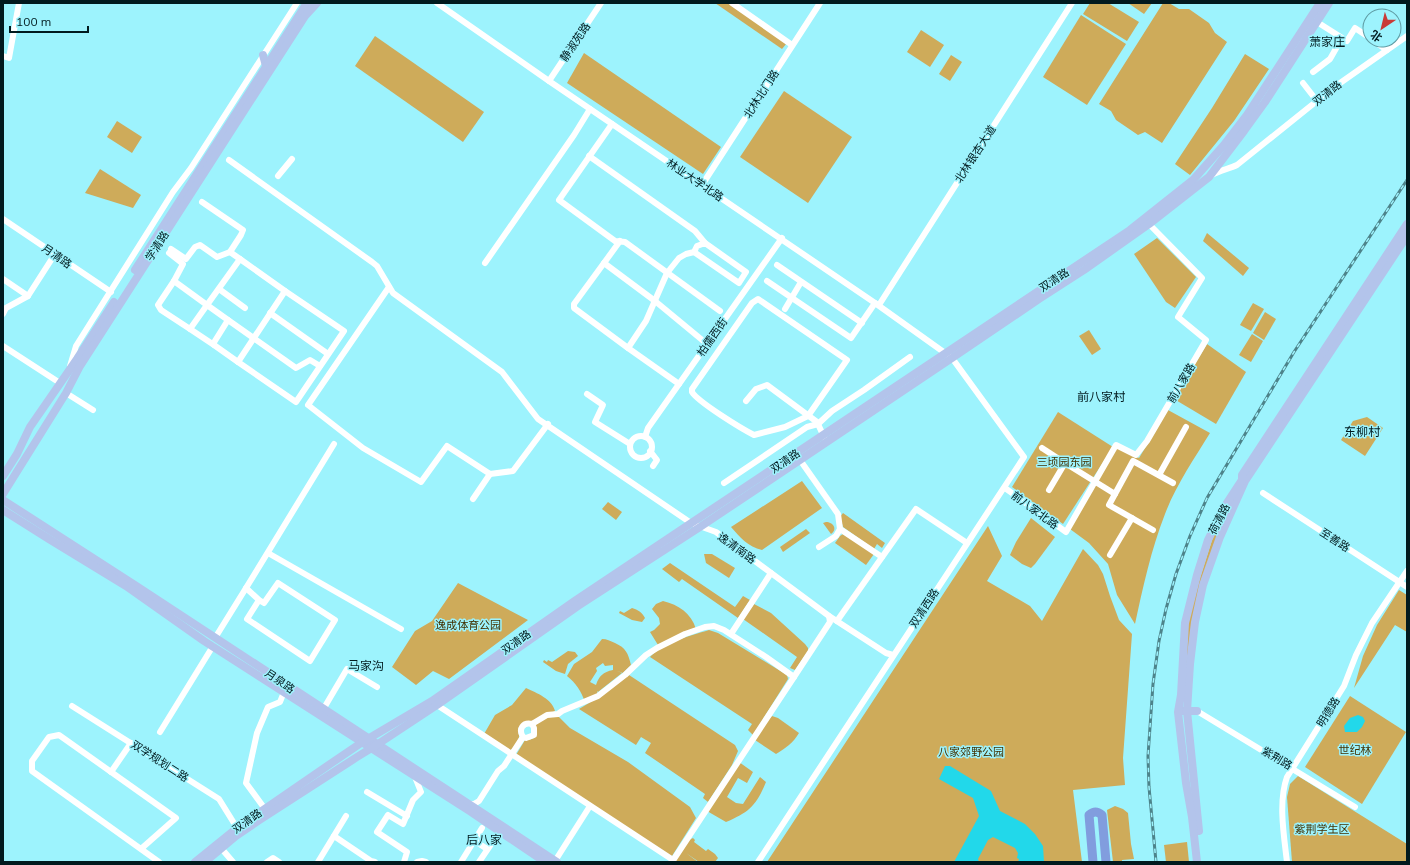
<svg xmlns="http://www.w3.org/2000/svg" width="1410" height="865" viewBox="0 0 1410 865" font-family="Mulish,'Noto Sans SC',sans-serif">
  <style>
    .green { fill: #ceab5a; fill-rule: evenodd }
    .water { fill: #22d8ea }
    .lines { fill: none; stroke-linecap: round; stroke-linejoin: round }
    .minor { stroke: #fff; stroke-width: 6 }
    .major { stroke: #b3c4eb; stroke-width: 8 }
    .highway { stroke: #819dde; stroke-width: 9 }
    .rail-casing { stroke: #4d838a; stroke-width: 3 }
    .rail { stroke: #9df3fd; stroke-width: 1.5; stroke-dasharray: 4.5; stroke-linecap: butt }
    .labels { text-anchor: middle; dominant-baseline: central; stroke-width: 3; stroke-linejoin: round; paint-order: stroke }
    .street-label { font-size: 11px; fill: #011a1e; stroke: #9df3fd }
    .park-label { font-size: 11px; fill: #423001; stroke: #9df3fd }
    .neighbourhood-label { font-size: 12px; fill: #011a1e; stroke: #9df3fd }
  </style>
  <rect width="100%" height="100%" fill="#9df3fd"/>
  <g class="green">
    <polygon points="715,3 730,3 787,43 782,49"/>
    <polygon points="1090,3 1108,3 1139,22 1127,41 1083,14"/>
    <polygon points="1128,3 1152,3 1144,14"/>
    <polygon points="1163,3 1169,3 1179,9 1189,9 1209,23 1215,33 1227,42 1162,143 1145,132 1138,135 1116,120 1111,111 1099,104"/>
    <polygon points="1081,15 1126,44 1087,105 1043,77"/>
    <polygon points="921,30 944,45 930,67 907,52"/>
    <polygon points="375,36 484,112 463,142 355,66"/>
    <polygon points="584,53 721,147 703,174 567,83"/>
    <polygon points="1245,54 1269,69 1234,121 1190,175 1175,164 1212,108"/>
    <polygon points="951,55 962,62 950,81 939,74"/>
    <polygon points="784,91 852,137 808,203 740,157"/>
    <polygon points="117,121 142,137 132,153 107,137"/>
    <polygon points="100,169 141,195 133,208 85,193"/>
    <polygon points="1207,233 1249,268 1243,276 1203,241"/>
    <polygon points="1157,238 1196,277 1175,308 1166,302 1134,254"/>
    <polygon points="1253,303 1264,309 1251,331 1240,325"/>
    <polygon points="1265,312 1276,319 1264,340 1253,333"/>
    <polygon points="1089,330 1101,349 1092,355 1079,336"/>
    <polygon points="1252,334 1263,341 1251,362 1239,355"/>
    <polygon points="1207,344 1246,372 1216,424 1174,399"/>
    <path d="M1168,410L1210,433C1194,459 1176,485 1165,514C1151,550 1143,587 1135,624L1117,595L1108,564L1089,543L1070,529L1117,447L1139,458Z"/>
    <polygon points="1058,412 1113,447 1063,524 1012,487"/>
    <polygon points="1367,417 1383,428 1365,456 1341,440 1353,421"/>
    <path d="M802,481L822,508L762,550C748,547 740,537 731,527Z"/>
    <polygon points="608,502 622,512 616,520 602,509"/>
    <polygon points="1232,502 1203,584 1186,689 1187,627 1192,603 1213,537 1222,517"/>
    <polygon points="843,513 885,543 882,548 877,544 874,549 843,527 840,517"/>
    <polygon points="1031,518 1055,537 1035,564 1031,568 1022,564 1010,555 1016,542"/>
    <path d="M826,522C833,522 838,529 831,534L823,523Z"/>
    <polygon points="988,526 1002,556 987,581 1030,606 1042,621 1083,549 1098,565 1103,574 1110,596 1119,620 1132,634 1123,758 1125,785 1073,790 1082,862 767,862"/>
    <polygon points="806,529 810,533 783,552 780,547"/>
    <polygon points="843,534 874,554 866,565 835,543 840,536"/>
    <polygon points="704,554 712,554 735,568 729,578 706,563"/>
    <polygon points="670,563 735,607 743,596 750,600 738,618 682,579 679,582 662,569"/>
    <polygon points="458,583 528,620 449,679 433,671 416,685 392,667 415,631 432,621"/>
    <polygon points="1399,590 1407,595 1407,632 1395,625 1354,688 1363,656 1377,625"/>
    <path d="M663,601C679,605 691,613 696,629L658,645L650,632L654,630L660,624L659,618L652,609L656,604Z"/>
    <polygon points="754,604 771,613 805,644 808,648 808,651 795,670 790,668 797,657 743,619"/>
    <path d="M632,608C638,610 642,612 645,618L642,622L632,620L619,613L620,611L624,613Z"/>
    <path d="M709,630L718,633L787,675L788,679L753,735L748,730L752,724L650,657C664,642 689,636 709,630Z"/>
    <path d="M602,639C607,639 610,641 615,643C626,648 628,653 631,665L623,673L617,671L622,673L598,692L597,691L598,696L585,702C581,691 576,683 567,676L574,664L592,652ZM603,663L605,666L613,665V670C603,672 599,676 596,685L590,682L597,671L596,668Z"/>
    <polygon points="568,651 575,652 578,656 568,664 565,674 556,671 543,662 544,660 547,662 548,660 552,662"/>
    <polygon points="629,675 735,745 738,751 732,765 708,802 703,798 705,794 645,753 651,743 641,737 636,745 579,709 599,697"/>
    <path d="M526,688C537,693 552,699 555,711L532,723H523C513,731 522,733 518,740C517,744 513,748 510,751L484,734L495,715L512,705Z"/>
    <polygon points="1350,696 1406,732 1362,804 1305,767"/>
    <polygon points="550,716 558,716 570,728 628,762 690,807 696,818 672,856 668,855 516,755 525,740 529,740 534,738 534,725"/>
    <path d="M772,716L778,718L799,733C793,743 786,748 776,754L755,740L768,720Z"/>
    <path d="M739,762L753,772L747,783L738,778L727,797L736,803L743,804L760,777L766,782C756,806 749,812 726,822L707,811Z"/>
    <polygon points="1298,776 1407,844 1407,862 1292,862 1287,797 1290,784"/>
    <polygon points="1115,806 1123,809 1128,813 1131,844 1134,859 1122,860 1122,862 1113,862 1107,810"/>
    <polygon points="693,838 695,840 694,842 706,851 708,849 715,854 718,858 715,862 699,862 686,853 698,862 674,862 689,840"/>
    <polygon points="1187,842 1189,862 1166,862 1164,845"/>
  </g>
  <g class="water">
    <polygon points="1358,715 1363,717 1365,721 1362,727 1357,732 1345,732 1344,726 1350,718"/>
    <polygon points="945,766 950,766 991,791 1000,811 1025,824 1035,834 1043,846 1044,862 1018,862 1019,859 1017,858 1018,853 1015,848 993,837 988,840 978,859 979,862 954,862 979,816 973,798 939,779"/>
  </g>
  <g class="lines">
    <g class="minor">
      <polyline points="437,3 549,81 875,303 952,358 1024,457 758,862"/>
      <polyline points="732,3 792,45"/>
      <polyline points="1317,22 1347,41 1355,28 1370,38"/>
      <polyline points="1372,40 1387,50"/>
      <polyline points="3,56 9,58 19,3"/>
      <polyline points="1313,72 1330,59 1342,38"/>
      <polyline points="549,81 601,3"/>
      <polyline points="1303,83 1317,101"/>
      <polyline points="612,124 559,200 615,241 625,242 720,311"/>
      <polyline points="589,156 695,231 705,243"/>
      <polyline points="229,160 372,262 377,266 393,293 502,372 538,419 691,523 716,532 829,616 886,653 893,655"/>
      <path d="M1212,175C1220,170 1229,169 1237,165L1333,88L1407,36"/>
      <polyline points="278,176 292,159"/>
      <polyline points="702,185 820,3"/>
      <polyline points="3,219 111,292"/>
      <polyline points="620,241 604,263 655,301 707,344"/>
      <polyline points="171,249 186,259 195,247 200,245 217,257 230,252"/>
      <polyline points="169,253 183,264 174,281 207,305 240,259 230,252 241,235 243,230 202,202"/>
      <polyline points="485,263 574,135 590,109"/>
      <polyline points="604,263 574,304 574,308 628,348"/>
      <polyline points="777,265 862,323"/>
      <polyline points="3,279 28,296"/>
      <polyline points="174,281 158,305 161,310 190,329 207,305 228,320 213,344 214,345 238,362 285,291 240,259"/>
      <polyline points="767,281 851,338 875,303"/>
      <polyline points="389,287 308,405 363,448 421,482 447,446 490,474 513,471 548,424"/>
      <polyline points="219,289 245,308"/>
      <path d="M758,299L847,360L808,416L785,427L754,435C742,429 698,402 692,392V389L752,303Z"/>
      <polyline points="879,305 1072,3"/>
      <polyline points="785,309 801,282"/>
      <polyline points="270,313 328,354"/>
      <polyline points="3,314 6,308 28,296 55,254"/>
      <polyline points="228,320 296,368 310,360 320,366"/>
      <polyline points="190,329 214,345"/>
      <polyline points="3,346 60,383"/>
      <polyline points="238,362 296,402 344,331 285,291"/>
      <polyline points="70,366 76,346 173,192 191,168 297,3"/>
      <polyline points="679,384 628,348 646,321 667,273 679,258 686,254 694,252 739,283 746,272 705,243 697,246 694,252"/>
      <polyline points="66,393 93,410"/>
      <polyline points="587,394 603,405 595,422 630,444"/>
      <polyline points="746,401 756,389 767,385 817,422 825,439"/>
      <circle cx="641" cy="447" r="11"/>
      <polyline points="645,437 648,428 782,238"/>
      <polyline points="1042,448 1065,463"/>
      <polyline points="650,451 657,460 653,466"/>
      <polyline points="800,460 838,514 840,529 882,557"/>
      <polyline points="1159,475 1186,427"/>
      <polyline points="724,483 807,427 818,424 832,411 864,390 910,357"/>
      <polyline points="1005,488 1066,532 1116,445 1136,455 1147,441 1206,340 1178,317 1202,278 1149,224"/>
      <polyline points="1049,490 1065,463 1115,494 1133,461 1173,483"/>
      <polyline points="1263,493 1407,587"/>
      <polyline points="1115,494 1109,505 1153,530"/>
      <polyline points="473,499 490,474"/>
      <polyline points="819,547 836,536 840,529"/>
      <polyline points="268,553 401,629"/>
      <polyline points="1110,555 1132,518"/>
      <polyline points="246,588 259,600 247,619 310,661 335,620 278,583 264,603 259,600"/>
      <polyline points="837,621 916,509 967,543"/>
      <polyline points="731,634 771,573"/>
      <polyline points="215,638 246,588 334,444"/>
      <polyline points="794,677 830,622 829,616"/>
      <polyline points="437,705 673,860"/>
      <polyline points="72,706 219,799 237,828"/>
      <polyline points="324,708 347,669 377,687"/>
      <polyline points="1197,711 1355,807"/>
      <polyline points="160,732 213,646"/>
      <polyline points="523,737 526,738 534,735 534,728 532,724"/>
      <polyline points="111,772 131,743"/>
      <polyline points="367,792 407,816"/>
      <path d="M467,804H474L479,801L498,771L504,766L523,737C518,729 523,722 532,724L547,715L558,714L562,711L598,696L625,675L646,655L657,648L685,634L705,627L714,626L724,630L766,657L794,677L672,862"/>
      <polyline points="265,809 246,783 257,733 268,707 280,702 284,692"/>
      <polyline points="334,836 371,861 375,862"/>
      <polyline points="475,841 487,849"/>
      <polyline points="142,848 176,818 59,735 49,737 32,761 32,771 159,862"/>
      <polyline points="221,848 233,862"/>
      <polyline points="555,861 590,806"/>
      <polyline points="267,862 273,858 279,862"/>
      <polyline points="318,862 346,816"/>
      <polyline points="404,862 407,852 377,832 388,815 403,824 413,800 421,792 415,777"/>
      <polyline points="417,862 422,861 426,862"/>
      <polyline points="461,862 482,828"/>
      <polyline points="479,862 496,837"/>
      <path d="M1287,862C1284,836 1278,802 1287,777L1344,686L1356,655L1372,623L1407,571"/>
    </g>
    <g class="major">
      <polyline points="263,55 266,66"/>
      <polyline points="135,270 307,3"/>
      <polyline points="3,476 17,454 30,427 77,359 114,302"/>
      <polyline points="3,494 66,393 80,366 305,16 317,3"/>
      <polyline points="3,500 135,585 557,862"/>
      <polyline points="3,510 49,539 126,586 204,641 471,812 545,862"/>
      <polyline points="1182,711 1197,711"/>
      <polyline points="1199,831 1187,711 1190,664 1195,622 1203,585 1220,537 1245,481 1407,236"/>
      <polyline points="195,862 237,828 333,762 361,743 432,701 576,600 1130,230 1193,180 1224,145 1247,115 1320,3"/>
      <polyline points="205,862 236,836 258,821 357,757 378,744 437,705 578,606 700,527 952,358 1039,299 1084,270 1149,224 1209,177 1244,131 1265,102 1329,3"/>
      <polyline points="1197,862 1192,817 1186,783 1178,712 1181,695 1185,623 1197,575 1208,540 1225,506 1242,480 1242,475 1407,224"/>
    </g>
    <path class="highway" d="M1093,862L1089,815C1094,811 1097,811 1102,815L1106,862"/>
    <g class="rail-casing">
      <polyline id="rail" points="1156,862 1149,787 1148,756 1153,684 1159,641 1166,609 1176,574 1190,536 1207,498 1294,352 1407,180"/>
    </g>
    <use href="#rail" class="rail"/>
  </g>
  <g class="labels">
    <g class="street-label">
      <text transform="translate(575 42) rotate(-56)">静淑苑路</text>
      <text transform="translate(1327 93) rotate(-38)">双清路</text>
      <text transform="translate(761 94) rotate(-57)">北林北门路</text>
      <text transform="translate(975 154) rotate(-57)">北林银杏大道</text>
      <text transform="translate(695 180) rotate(34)">林业大学北路</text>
      <text transform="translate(157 246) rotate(-57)">学清路</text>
      <text transform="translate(57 256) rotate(34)">月清路</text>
      <text transform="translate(1054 280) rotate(-33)">双清路</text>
      <text transform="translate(712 337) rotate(-55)">柏儒西街</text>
      <text transform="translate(1181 383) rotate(-60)">前八家路</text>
      <text transform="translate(785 461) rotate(-34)">双清路</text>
      <text transform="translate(1035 510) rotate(36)">前八家北路</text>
      <text transform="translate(1219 519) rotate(-63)">荷清路</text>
      <text transform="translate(1335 540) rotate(33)">至善路</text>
      <text transform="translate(737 548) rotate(36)">逸清南路</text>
      <text transform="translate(924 608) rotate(-57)">双清西路</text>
      <text transform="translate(516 642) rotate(-35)">双清路</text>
      <text transform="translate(280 681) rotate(34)">月泉路</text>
      <text transform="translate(1328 712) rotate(-58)">明德路</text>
      <text transform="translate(1277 758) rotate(31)">紫荆路</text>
      <text transform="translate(160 761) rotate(33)">双学规划二路</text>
      <text transform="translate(247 821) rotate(-35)">双清路</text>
    </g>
    <g class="park-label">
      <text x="1064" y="462">三顷园东园</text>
      <text x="468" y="625">逸成体育公园</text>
      <text x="1355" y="750">世纪林</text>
      <text x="971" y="752">八家郊野公园</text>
      <text x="1322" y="829">紫荆学生区</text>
    </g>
    <g class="neighbourhood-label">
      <text x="1327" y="41">萧家庄</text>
      <text x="1101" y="396">前八家村</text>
      <text x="1362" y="431">东柳村</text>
      <text x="366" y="665">马家沟</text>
      <text x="484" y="839">后八家</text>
    </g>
  </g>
  <rect width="1410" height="865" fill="none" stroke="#011a1e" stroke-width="8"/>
  <g transform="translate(1382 28) rotate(215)"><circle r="19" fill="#9df3fd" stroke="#5f9ca4"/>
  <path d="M0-3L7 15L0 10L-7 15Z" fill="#c93a37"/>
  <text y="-6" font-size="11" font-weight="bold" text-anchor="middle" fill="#011a1e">北</text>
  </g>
  <path d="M10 26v6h78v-6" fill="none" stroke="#011a1e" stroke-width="2"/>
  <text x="16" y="26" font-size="12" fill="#011a1e" stroke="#9df3fd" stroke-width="3" paint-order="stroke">100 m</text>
</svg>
